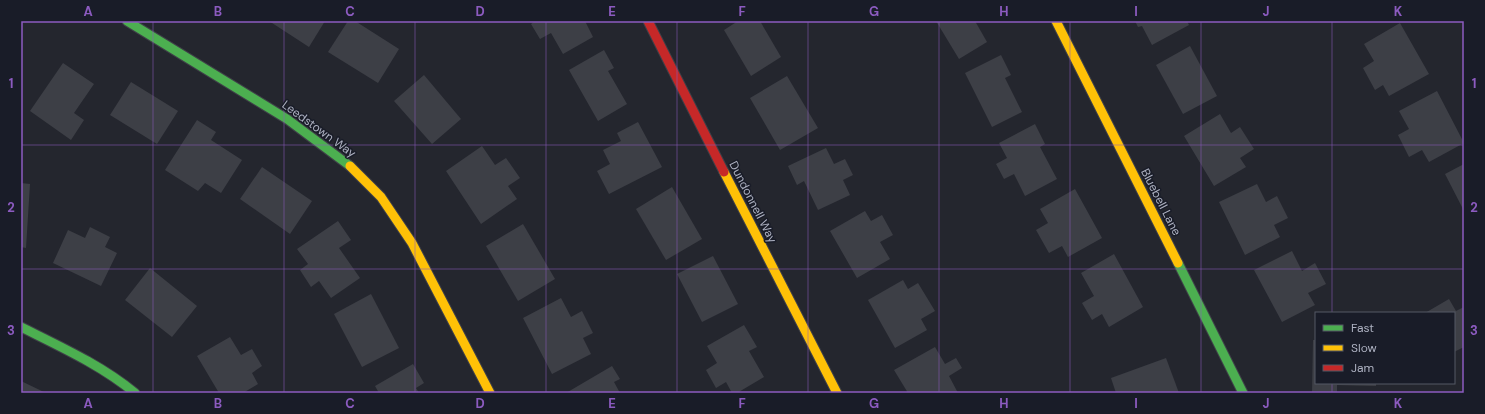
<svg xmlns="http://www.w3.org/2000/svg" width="1485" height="414" viewBox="0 0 1485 414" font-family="'DM Sans',sans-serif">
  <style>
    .building { fill: #3d3f46 }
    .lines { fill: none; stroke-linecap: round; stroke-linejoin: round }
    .fast-casing { stroke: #3f4048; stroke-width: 11 }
    .slow-casing { stroke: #3f4048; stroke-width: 11 }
    .jam-casing { stroke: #3f4048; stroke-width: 11 }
    .fast { stroke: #4caf50; stroke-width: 9 }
    .slow { stroke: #ffc107; stroke-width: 9 }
    .jam { stroke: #c62828; stroke-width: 9 }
    .grid { fill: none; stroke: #8c5bc0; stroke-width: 1; stroke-opacity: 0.55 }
    .labels { text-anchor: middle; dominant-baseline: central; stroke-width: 3; stroke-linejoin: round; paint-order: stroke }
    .street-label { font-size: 12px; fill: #adb1c1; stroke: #191c28 }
    .neatline { fill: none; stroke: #8c5bc0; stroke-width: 1.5 }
    .grid-label { font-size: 13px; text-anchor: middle; font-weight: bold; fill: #8c5bc0 }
  </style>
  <rect width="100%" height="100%" fill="#24262e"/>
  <g class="building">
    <polygon points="269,21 325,21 309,47"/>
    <polygon points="348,21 355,21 399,49 378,83 328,52"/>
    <polygon points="535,21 585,21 593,37 563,54 551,33 540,39 531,24"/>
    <polygon points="738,21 760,21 781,57 751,76 724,30"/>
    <polygon points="936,21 975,21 987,42 959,59"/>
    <polygon points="1135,21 1187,21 1189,25 1152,45 1142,26 1138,27"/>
    <polygon points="1400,23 1429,74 1389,96 1383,85 1375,90 1363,68 1374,61 1364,44"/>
    <polygon points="1190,46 1217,96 1183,114 1156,65"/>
    <polygon points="604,50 614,68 608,71 627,104 598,121 569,70"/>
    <polygon points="1001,55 1011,75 1005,78 1022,112 992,127 965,73"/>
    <polygon points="63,63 94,84 74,113 84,120 71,140 30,111"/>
    <polygon points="424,75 461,119 432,144 394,101"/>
    <polygon points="787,76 818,128 780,150 750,98"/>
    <polygon points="131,82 178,111 157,144 110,115"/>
    <polygon points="1437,91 1464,143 1429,162 1422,150 1409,157 1398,135 1409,129 1399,111"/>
    <polygon points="1220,114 1231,133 1240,127 1254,149 1240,158 1246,167 1214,186 1184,136"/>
    <polygon points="197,120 216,132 211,140 242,160 221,193 205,183 198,191 165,170"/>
    <polygon points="638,122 662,167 609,194 597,171 610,164 603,150 621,141 617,133"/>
    <polygon points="1035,124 1045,144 1040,147 1057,179 1025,196 1014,174 1004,179 996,164 1007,158 999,143"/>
    <polygon points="482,146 495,165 506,158 520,178 508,186 517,199 481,224 446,171"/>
    <polygon points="826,148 834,164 845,159 853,175 843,180 850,195 818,210 804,181 797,185 788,166"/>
    <polygon points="1464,164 1464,211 1445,174"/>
    <polygon points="262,167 312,201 290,234 240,199"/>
    <polygon points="21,183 30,184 26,248 21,247"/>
    <polygon points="1257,184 1266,202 1277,196 1288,218 1274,225 1280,237 1245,255 1219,202"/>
    <polygon points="672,187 702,239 666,260 636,209"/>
    <polygon points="1075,189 1102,238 1068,257 1062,246 1049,253 1036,230 1048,223 1040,209"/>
    <polygon points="865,211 871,221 882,215 893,235 880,242 890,259 857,278 830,231"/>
    <polygon points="338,221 351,240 339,248 360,278 331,298 319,281 311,287 300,270 308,264 297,249"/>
    <polygon points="523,224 555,279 518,301 486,246"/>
    <polygon points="90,227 110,237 105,247 117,253 101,286 53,263 68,230 85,238"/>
    <polygon points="1292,251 1302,271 1315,263 1326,284 1308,293 1315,305 1282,322 1254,270"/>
    <polygon points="1114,254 1143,307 1109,327 1102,314 1092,320 1082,303 1094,296 1081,273"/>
    <polygon points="713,256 738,304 702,322 677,274"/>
    <polygon points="150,268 197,306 172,337 125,300"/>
    <polygon points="903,280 908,289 918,283 935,311 921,319 927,330 895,348 868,300"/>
    <polygon points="371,294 399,348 362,367 334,314"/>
    <polygon points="561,298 571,317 582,311 593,333 583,338 591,354 552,374 523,318"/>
    <polygon points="1449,299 1456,311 1464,307 1464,347 1454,352 1454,313 1425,313"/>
    <polygon points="744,325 757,347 749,351 764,377 737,393 732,393 726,382 716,388 706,370 717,363 707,346"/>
    <polygon points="230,337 241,355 252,349 262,366 252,373 258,384 243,393 219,393 197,356"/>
    <polygon points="1313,340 1316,340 1316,383 1376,383 1376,386 1337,385 1337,393 1312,393"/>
    <polygon points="935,347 945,364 956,358 962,368 949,376 958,393 908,393 894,370"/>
    <polygon points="1166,358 1179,393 1116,393 1111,378"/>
    <polygon points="413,364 424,383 416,388 419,393 379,393 375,386"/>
    <polygon points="612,366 620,379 614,382 620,393 566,393"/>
    <polygon points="21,381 46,393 21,393"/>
  </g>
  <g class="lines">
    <g class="fast-casing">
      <g id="fast">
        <polyline points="127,21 287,119 350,166"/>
        <polyline points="1178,263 1243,393"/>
        <path d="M21,327C61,347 101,365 135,393"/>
      </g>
    </g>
    <g class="slow-casing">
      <g id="slow">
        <polyline points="1056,21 1178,263"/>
        <polyline points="350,166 381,197 412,243 490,393"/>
        <polyline points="724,172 837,393"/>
      </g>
    </g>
    <g class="jam-casing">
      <polyline id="jam" points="648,21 724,172"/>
    </g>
    <use href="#fast" class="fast"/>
    <use href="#slow" class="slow"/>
    <use href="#jam" class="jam"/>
  </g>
  <path class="grid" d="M153,21V393M284,21V393M415,21V393M546,21V393M677,21V393M808,21V393M939,21V393M1070,21V393M1201,21V393M1332,21V313M21,145H1464M21,269H1464M1332,383V393"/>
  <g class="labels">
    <g class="street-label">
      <text transform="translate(319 129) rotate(36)">Leedstown Way</text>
      <text transform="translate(753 202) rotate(63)">Dundonnell Way</text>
      <text transform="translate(1161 202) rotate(63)">Bluebell Lane</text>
    </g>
  </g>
  <rect width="1485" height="414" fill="none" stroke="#191c28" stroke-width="44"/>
  <rect x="1315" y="312" width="140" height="72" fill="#191c28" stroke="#545865"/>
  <rect x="1323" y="325" width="20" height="6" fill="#4caf50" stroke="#545865"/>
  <text x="1351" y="332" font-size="12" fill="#adb1c1">Fast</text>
  <rect x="1323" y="345" width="20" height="6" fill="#ffc107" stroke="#545865"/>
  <text x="1351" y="352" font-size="12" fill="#adb1c1">Slow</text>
  <rect x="1323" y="365" width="20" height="6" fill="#c62828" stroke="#545865"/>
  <text x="1351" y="372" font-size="12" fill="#adb1c1">Jam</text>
  <rect x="22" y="22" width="1441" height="370" class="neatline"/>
  <g class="grid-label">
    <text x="88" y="16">A</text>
    <text x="218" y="16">B</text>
    <text x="350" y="16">C</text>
    <text x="480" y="16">D</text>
    <text x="612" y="16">E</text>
    <text x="742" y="16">F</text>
    <text x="874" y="16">G</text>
    <text x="1004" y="16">H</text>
    <text x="1136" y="16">I</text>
    <text x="1266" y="16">J</text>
    <text x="1398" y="16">K</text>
    <text x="11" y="88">1</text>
    <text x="1474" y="88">1</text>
    <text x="11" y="212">2</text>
    <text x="1474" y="212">2</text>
    <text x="11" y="335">3</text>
    <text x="1474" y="335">3</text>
    <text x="88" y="408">A</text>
    <text x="218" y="408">B</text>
    <text x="350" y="408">C</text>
    <text x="480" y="408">D</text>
    <text x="612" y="408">E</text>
    <text x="742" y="408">F</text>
    <text x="874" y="408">G</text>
    <text x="1004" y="408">H</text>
    <text x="1136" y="408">I</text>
    <text x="1266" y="408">J</text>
    <text x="1398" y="408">K</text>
  </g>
</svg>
